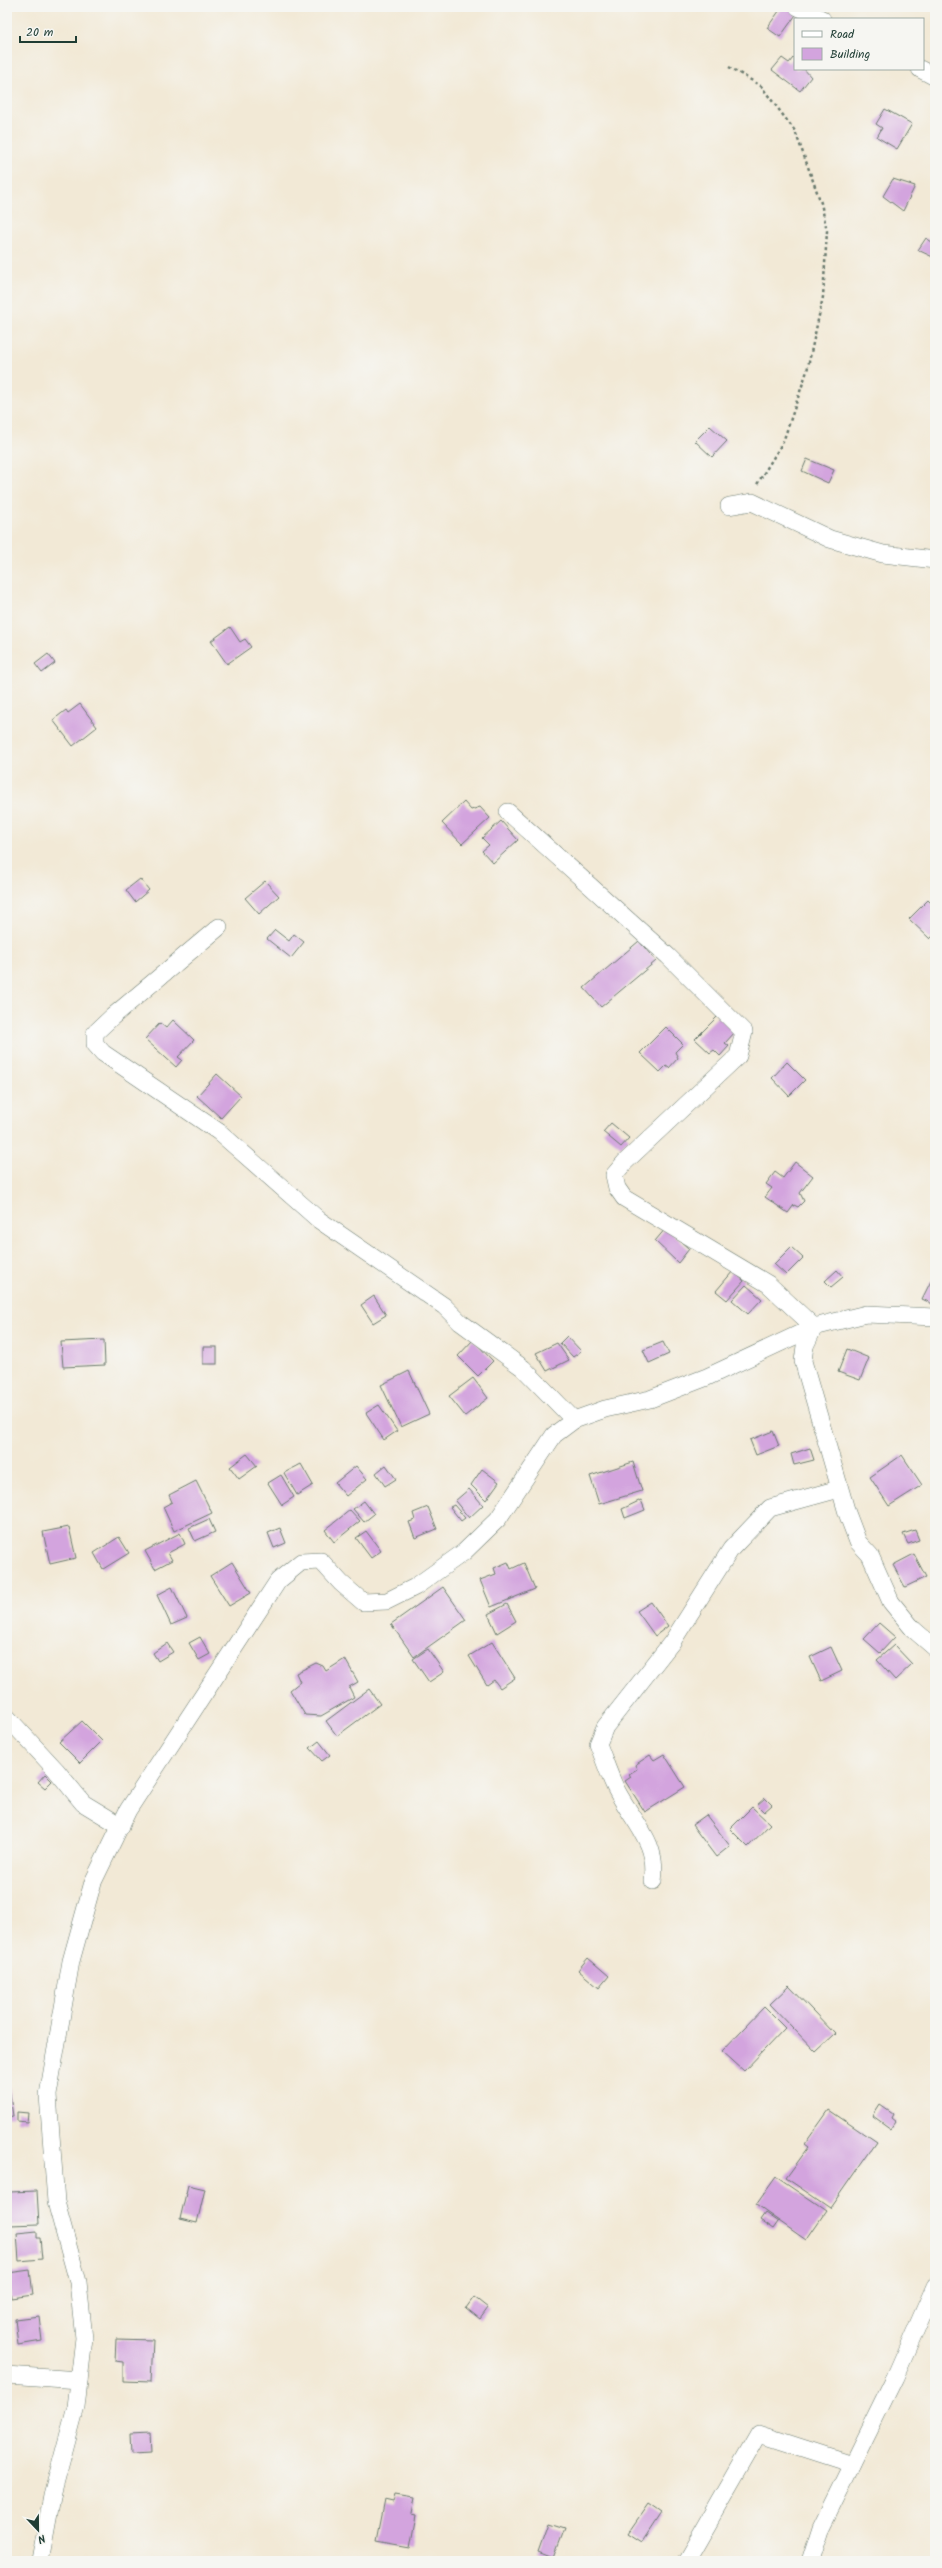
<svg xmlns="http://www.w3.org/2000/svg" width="942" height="2568" viewBox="0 0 942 2568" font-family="Kalam,sans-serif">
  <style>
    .building { fill: #d3a4de }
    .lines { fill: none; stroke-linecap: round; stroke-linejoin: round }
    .street-casing { stroke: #69796d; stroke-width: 18 }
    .path { stroke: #69796d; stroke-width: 2.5; stroke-dasharray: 3 3; stroke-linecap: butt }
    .street { stroke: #fff; stroke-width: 17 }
  </style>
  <rect width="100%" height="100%" fill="#f6f6f2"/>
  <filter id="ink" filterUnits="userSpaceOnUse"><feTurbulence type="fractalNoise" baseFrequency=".025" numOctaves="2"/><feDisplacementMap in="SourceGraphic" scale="8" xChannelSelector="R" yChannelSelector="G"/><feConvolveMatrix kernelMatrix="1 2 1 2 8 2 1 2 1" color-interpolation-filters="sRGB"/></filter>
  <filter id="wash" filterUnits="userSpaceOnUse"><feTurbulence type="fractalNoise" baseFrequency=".012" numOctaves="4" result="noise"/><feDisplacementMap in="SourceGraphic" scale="16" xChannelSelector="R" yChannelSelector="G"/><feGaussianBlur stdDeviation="0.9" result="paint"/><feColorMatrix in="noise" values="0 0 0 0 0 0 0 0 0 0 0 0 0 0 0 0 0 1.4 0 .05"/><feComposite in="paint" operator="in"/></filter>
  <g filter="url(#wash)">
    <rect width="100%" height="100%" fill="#f2e9d6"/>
    <g id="blocks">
      <g class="building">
        <polygon points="782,7 791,7 798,12 780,37 767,28"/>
        <polygon points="782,58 789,63 793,58 795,60 795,69 804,69 811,77 800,91 772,70"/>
        <polygon points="885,109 912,124 897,149 877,137 882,128 876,124"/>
        <polygon points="893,179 915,186 903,211 883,196"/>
        <polygon points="926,238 935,244 935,258 918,250"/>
        <polygon points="710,426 727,441 712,457 695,441"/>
        <polygon points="807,459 834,470 828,483 802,471"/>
        <polygon points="230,627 240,642 245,639 251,647 227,664 211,641"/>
        <polygon points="48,654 55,663 42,673 35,664"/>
        <polygon points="80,704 97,727 73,746 53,720 66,710 68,713"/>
        <polygon points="464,802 471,810 480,807 490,818 462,844 442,823"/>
        <polygon points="501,821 518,840 493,863 482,851 489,845 482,838"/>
        <polygon points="140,879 149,890 135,902 126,890"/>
        <polygon points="265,881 279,896 259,914 245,898"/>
        <polygon points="928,900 935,907 935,934 930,939 909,919"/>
        <polygon points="275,930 289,941 294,934 304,942 291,958 267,939"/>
        <polygon points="639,941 656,961 601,1007 584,988"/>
        <polygon points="718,1016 735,1032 725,1043 729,1046 720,1056 714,1050 710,1053 695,1039"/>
        <polygon points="173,1020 194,1040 178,1057 182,1060 176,1067 145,1039 160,1023 166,1028"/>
        <polygon points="666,1027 683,1044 675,1052 678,1058 669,1068 666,1066 660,1072 640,1053"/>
        <polygon points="787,1062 805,1080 789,1096 772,1078"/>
        <polygon points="217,1074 241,1096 221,1118 197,1096"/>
        <polygon points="611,1123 629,1138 621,1147 603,1132"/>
        <polygon points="795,1162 813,1176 800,1193 804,1201 798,1207 794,1205 788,1213 765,1197 772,1188 766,1184 775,1172 783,1178"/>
        <polygon points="666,1228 689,1249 678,1263 655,1241"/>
        <polygon points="791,1247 803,1258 786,1275 774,1264"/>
        <polygon points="837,1270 843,1277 831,1287 825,1281"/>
        <polygon points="733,1271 744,1281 727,1300 716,1291"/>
        <polygon points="931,1281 935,1283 935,1305 922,1299"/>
        <polygon points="746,1285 762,1299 748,1314 732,1300"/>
        <polygon points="374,1296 386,1315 373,1323 361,1305"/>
        <polygon points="567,1336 581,1351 573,1357 560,1343"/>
        <polygon points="104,1340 105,1365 63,1367 61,1342"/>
        <polygon points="473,1340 493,1361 478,1376 458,1356"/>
        <polygon points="663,1342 669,1354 649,1363 643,1350"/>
        <polygon points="557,1343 569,1360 547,1371 536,1353"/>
        <rect x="203" y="1347" width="14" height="17"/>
        <polygon points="847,1349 869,1358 860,1380 838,1372"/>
        <polygon points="409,1371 429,1414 401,1427 381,1385"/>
        <polygon points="473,1378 488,1398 465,1416 449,1396"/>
        <polygon points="379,1405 397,1431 384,1440 366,1413"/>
        <polygon points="773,1431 779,1446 756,1455 750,1440"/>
        <polygon points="810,1448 814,1460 794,1465 791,1454"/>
        <polygon points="247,1454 257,1466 239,1479 230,1467"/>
        <polygon points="902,1455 922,1485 889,1506 870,1477"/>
        <polygon points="633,1462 642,1491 599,1504 590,1476"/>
        <polygon points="301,1464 313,1485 297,1495 284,1473"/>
        <polygon points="386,1465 396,1479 385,1486 376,1473"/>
        <polygon points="356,1466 367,1479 346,1496 335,1483"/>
        <polygon points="482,1469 499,1482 486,1500 471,1485"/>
        <polygon points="281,1475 294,1497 282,1505 268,1483"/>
        <polygon points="196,1481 212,1513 174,1531 163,1507 172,1502 169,1495"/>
        <polygon points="469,1489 483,1505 469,1518 455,1501"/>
        <polygon points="641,1500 645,1510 625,1518 622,1509"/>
        <polygon points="364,1501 374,1514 364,1522 353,1509"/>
        <polygon points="454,1505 465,1518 461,1521 450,1507"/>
        <polygon points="428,1507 437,1529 415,1538 409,1522 415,1520 413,1513"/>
        <polygon points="350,1510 360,1521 334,1542 325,1530"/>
        <polygon points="209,1519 215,1532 195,1541 189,1528"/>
        <polygon points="69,1527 76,1558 50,1564 43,1532"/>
        <polygon points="280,1528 286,1543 274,1548 268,1533"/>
        <polygon points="915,1530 919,1540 908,1544 903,1534"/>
        <polygon points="366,1531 381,1551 371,1558 356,1538"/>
        <polygon points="180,1533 185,1544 168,1553 172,1560 155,1569 145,1551"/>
        <polygon points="119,1537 129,1553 103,1569 94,1553"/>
        <polygon points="914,1554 926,1577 905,1587 893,1565"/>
        <polygon points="232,1562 251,1593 229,1606 210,1576"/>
        <polygon points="508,1562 511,1569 524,1563 535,1589 491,1607 480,1580 496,1574 494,1568"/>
        <polygon points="172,1587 187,1618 171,1625 157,1595"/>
        <polygon points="443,1587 466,1620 414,1657 391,1624"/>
        <polygon points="651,1602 668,1626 655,1636 637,1611"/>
        <polygon points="507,1604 516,1621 497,1633 488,1614"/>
        <polygon points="879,1623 895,1637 880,1653 864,1639"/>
        <polygon points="200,1637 210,1654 199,1660 189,1643"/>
        <polygon points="492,1642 515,1678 500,1688 494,1680 487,1685 469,1656"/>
        <polygon points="167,1643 173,1652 158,1661 153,1653"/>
        <polygon points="894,1645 912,1664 895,1680 877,1660"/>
        <polygon points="831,1647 842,1671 821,1681 810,1657"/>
        <polygon points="428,1649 444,1672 429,1682 413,1659"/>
        <polygon points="345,1659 358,1682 349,1687 354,1697 321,1716 305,1715 290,1690 300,1682 296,1673 316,1663 323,1666 326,1671"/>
        <polygon points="369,1689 380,1704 337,1736 326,1721"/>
        <polygon points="82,1721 102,1741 80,1763 59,1742"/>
        <polygon points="319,1741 330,1755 322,1761 310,1748"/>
        <polygon points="664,1754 685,1787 645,1812 625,1781 631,1777 629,1774 637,1769 635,1765 650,1755 654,1760"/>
        <polygon points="45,1774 52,1781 45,1788 38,1782"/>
        <polygon points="765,1798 772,1805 764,1812 757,1805"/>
        <polygon points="752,1807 770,1824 748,1847 730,1829"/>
        <polygon points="706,1815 730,1846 716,1857 692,1825"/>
        <polygon points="588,1958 609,1976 599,1988 578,1970"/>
        <polygon points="789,1986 835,2034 816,2052 770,2004"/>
        <polygon points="764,2007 785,2028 744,2071 722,2051"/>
        <polygon points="7,2088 9,2088 13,2116 7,2117"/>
        <polygon points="880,2105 893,2114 891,2118 896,2122 891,2129 873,2116"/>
        <polygon points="829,2110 876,2142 830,2208 786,2178 808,2148 804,2145"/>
        <polygon points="17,2112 28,2113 27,2122 17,2121"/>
        <polygon points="776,2177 826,2211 806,2240 756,2205"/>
        <polygon points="188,2185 205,2189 197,2223 180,2219"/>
        <polygon points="37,2191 39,2224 10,2225 9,2192"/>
        <polygon points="765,2213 778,2222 773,2229 760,2220"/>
        <polygon points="37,2231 37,2238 40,2238 42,2259 19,2261 17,2233"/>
        <polygon points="30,2270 33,2295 11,2298 8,2273"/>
        <polygon points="474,2297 488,2308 480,2319 466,2308"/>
        <polygon points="39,2316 42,2341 18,2345 15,2319"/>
        <polygon points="116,2339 153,2340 151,2382 123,2381 123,2362 115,2361"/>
        <polygon points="150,2433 151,2453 131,2454 130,2434"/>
        <polygon points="395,2495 414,2498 411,2513 416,2514 410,2547 376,2541 384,2500 393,2502"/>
        <polygon points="648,2504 661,2513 642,2542 628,2533"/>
        <polygon points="548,2524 564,2529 553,2558 538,2552"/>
      </g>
    </g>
  </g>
  <g filter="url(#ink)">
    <use href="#blocks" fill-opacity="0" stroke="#69796d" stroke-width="1"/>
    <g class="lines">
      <g class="street-casing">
        <g id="street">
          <polyline points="798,7 822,19"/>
          <polyline points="920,69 935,77"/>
          <polyline points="729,506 752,502 830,539 883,554 935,560"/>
          <polyline points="508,812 668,956 744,1032 738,1056 625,1162 614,1175 617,1188 624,1198 768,1284 814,1327 805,1346 803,1361 847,1513 858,1542 870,1555 891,1602 913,1629 935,1648"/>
          <polyline points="219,927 112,1017 95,1033 95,1044 103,1053 219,1132 319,1220 444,1306 460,1322 523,1368 574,1420"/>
          <polyline points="7,1717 56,1770 83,1803 121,1826"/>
          <path d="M653,1881C659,1842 632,1821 616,1789C609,1775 604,1759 598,1744L605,1727L672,1642L731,1549L770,1508L839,1489"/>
          <polyline points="7,2375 79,2380"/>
          <polyline points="40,2561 52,2496 76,2407 84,2338 78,2282 56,2202 48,2095 71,1961 93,1882 128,1810 278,1581 301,1562 321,1561 341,1583 363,1602 387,1601 415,1587 464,1552 498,1519 554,1435 574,1420 605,1409 650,1399 707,1377 814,1327 866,1314 935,1317"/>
          <polyline points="686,2561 759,2434 852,2464"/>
          <polyline points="810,2561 821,2527 895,2377 935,2286"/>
        </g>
      </g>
      <polyline class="path" points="729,67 761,86 795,131 821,203 827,231 823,297 807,371 783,442 756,486"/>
      <use href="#street" class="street"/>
    </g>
  </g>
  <rect width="942" height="2568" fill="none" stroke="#f6f6f2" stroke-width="24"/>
  <rect x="794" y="18" width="130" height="52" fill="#f6f6f2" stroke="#a0aca6"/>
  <rect x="802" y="31" width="20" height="6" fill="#ffffff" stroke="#a0aca6"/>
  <text x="830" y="38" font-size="12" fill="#1f3d34">Road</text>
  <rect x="802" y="48" width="20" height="12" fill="#d3a4de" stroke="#a0aca6"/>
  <text x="830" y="58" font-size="12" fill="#1f3d34">Building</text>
  <g transform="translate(38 2530) rotate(158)" stroke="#f6f6f2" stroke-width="3" paint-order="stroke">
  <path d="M0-3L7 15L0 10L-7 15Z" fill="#1f3d34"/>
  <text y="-6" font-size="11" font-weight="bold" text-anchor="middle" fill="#1f3d34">N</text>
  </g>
  <path d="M20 36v6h56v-6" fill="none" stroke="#1f3d34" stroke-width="2"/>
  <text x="26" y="36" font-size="12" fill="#1f3d34" stroke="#f6f6f2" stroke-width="3" paint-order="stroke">20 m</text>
</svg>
